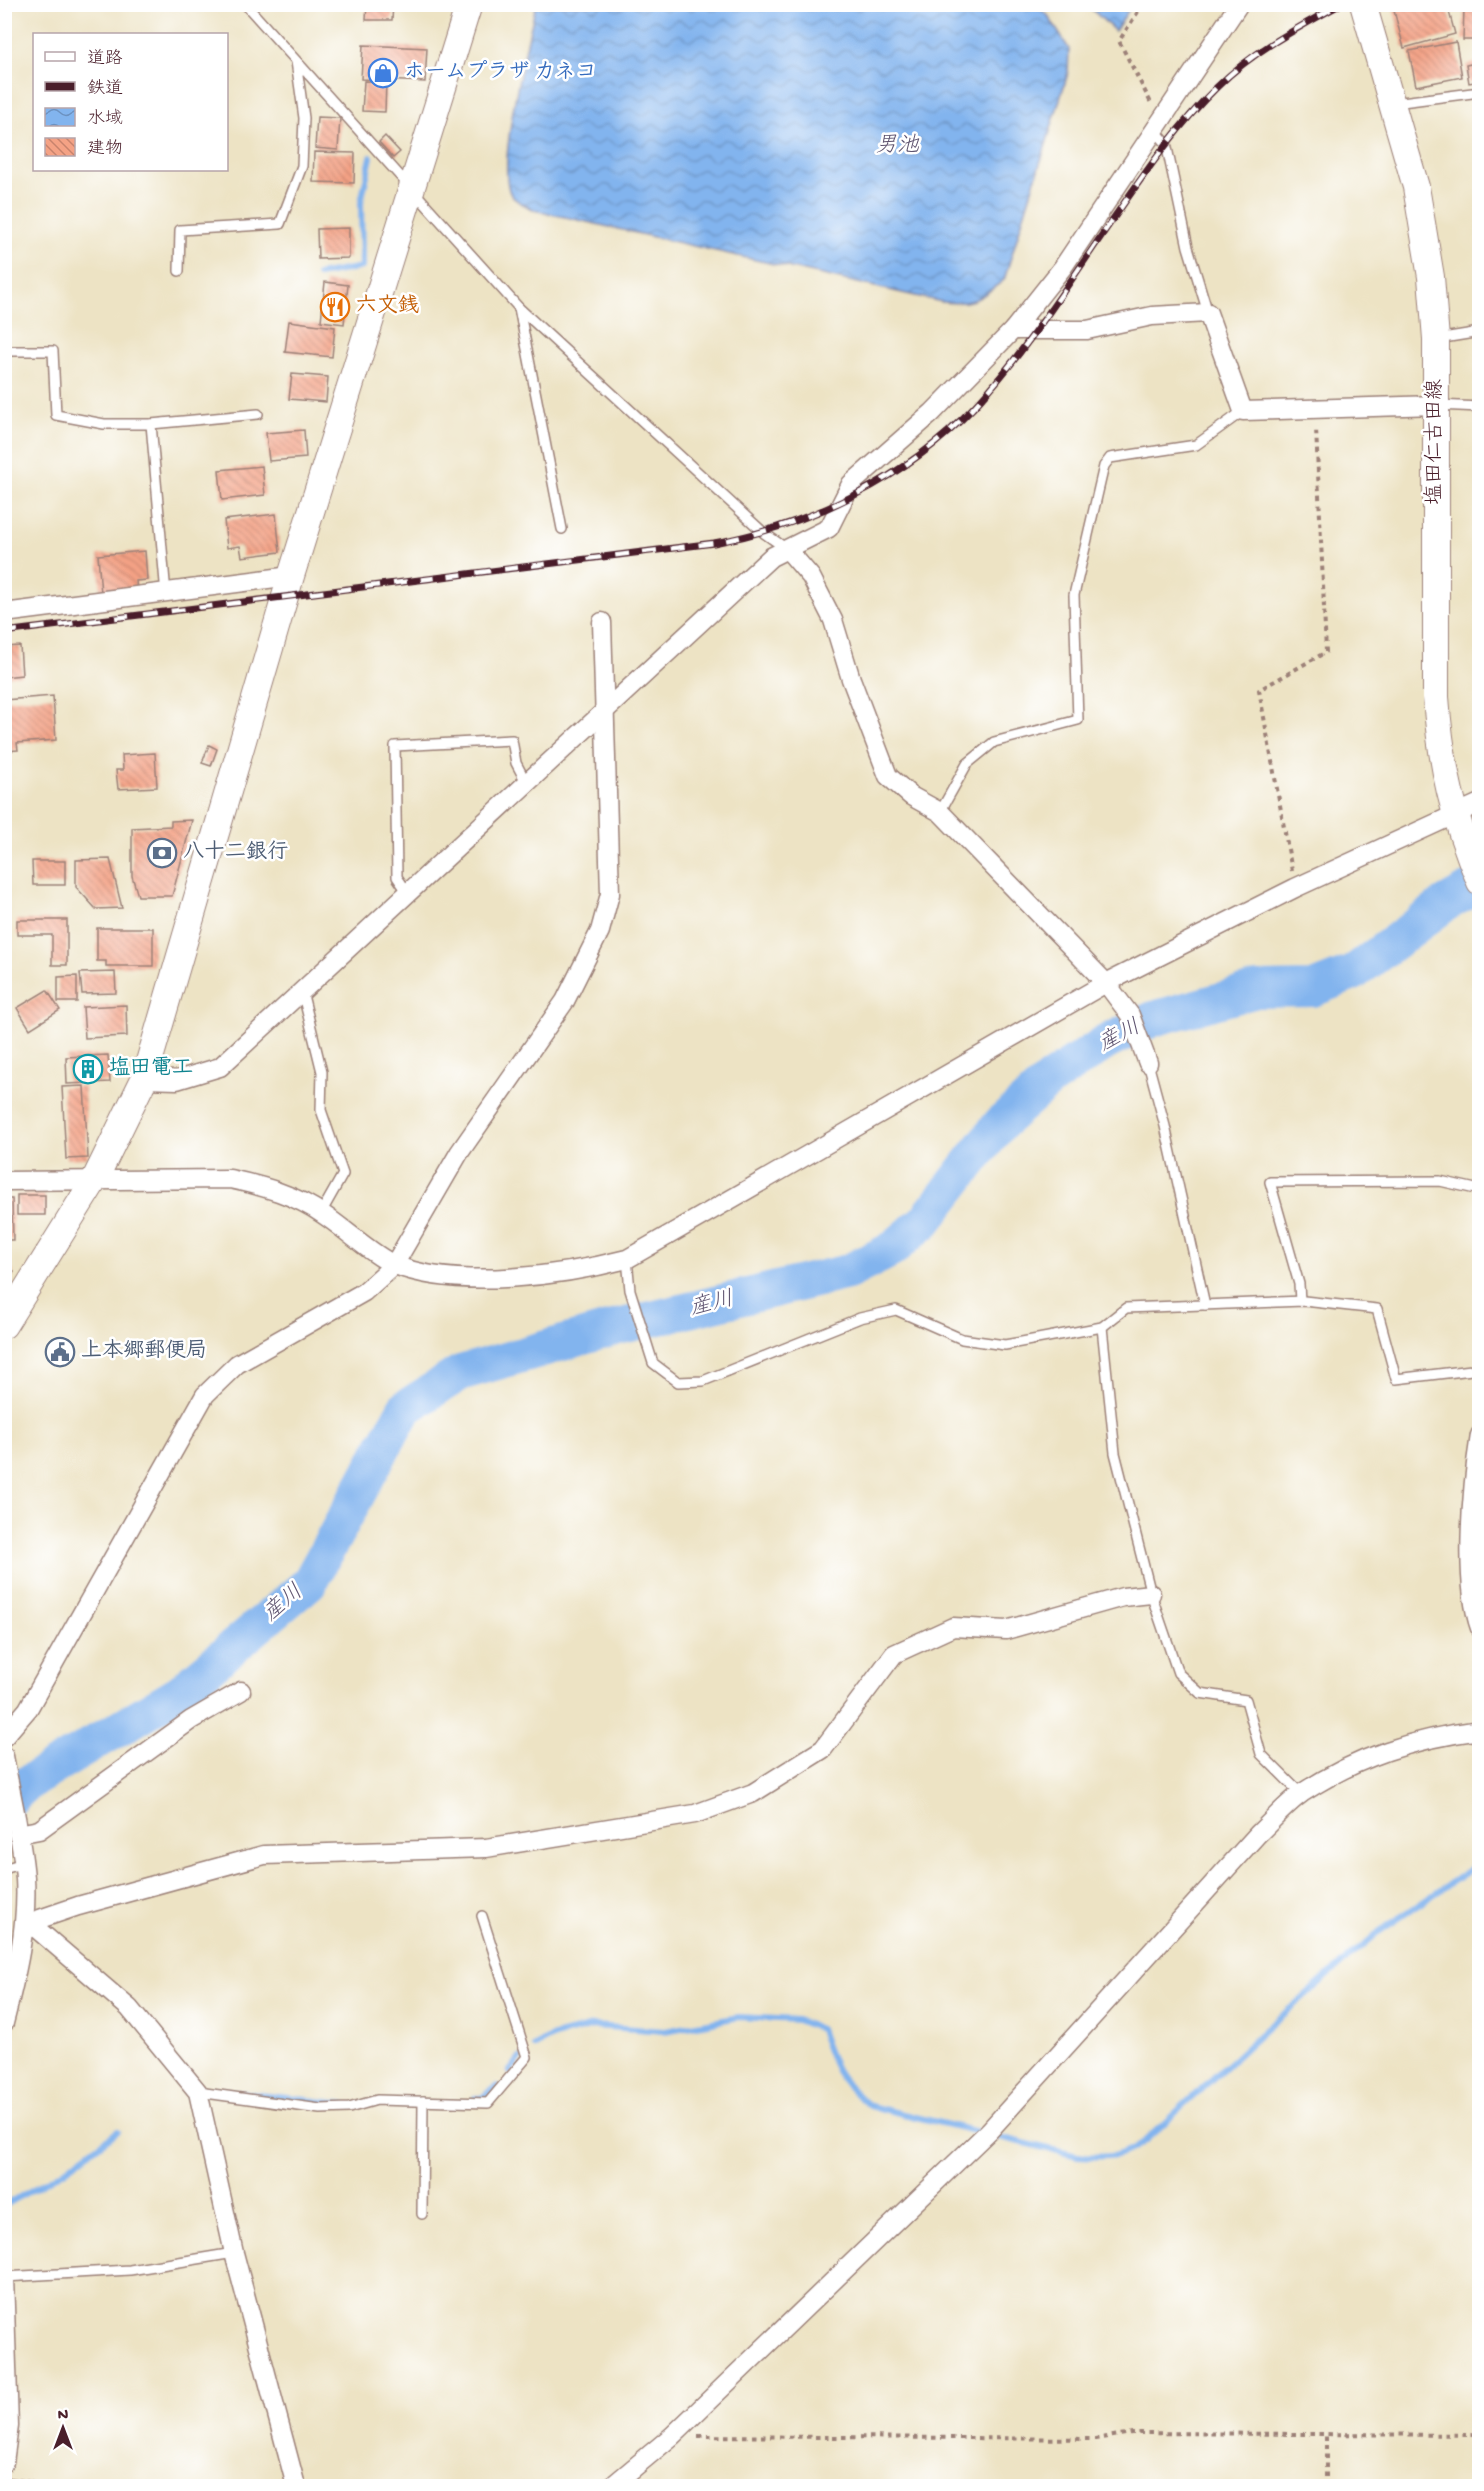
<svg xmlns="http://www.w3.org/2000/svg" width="1484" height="2491" viewBox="0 0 1484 2491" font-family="'Gochi Hand','Klee One',sans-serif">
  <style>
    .water { fill: url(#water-waves); stroke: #666a8c; stroke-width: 1.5 }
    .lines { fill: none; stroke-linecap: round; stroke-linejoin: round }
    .stream { stroke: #82b4ee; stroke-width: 6 }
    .river { stroke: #82b4ee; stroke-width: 36 }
    .building { fill: url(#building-back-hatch) }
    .lane-casing { stroke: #9c8178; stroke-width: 12 }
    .street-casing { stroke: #9c8178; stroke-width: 21 }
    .secondary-casing { stroke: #9c8178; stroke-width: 28 }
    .path { stroke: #9c8178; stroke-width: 4; stroke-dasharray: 4.5 4.5; stroke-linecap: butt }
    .lane { stroke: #fff; stroke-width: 9 }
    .street { stroke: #fff; stroke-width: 18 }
    .secondary { stroke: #fff; stroke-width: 26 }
    .rail-casing { stroke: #4a1f2b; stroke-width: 7 }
    .rail { stroke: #fff; stroke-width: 4.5; stroke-dasharray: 14; stroke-linecap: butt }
    .labels { text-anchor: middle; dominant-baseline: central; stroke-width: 5; stroke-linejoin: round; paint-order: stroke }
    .shop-label { font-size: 21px; font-weight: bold; fill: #366cbe; stroke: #fff; text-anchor: start }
    .food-label { font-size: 21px; font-weight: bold; fill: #c56008; stroke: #fff; text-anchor: start }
    .street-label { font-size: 21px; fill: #4a1f2b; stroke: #fff }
    .service-label { font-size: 21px; font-weight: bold; fill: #4e5e75; stroke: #fff; text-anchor: start }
    .culture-label { font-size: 21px; font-weight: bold; fill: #0d838f; stroke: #fff; text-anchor: start }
    .water-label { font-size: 22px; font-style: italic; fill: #5e536f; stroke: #fff }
  </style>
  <defs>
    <pattern id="water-waves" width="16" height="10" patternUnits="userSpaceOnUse" patternTransform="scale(1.5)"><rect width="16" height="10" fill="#82b4ee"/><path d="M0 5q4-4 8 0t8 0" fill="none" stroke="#6c92c1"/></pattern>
    <pattern id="building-back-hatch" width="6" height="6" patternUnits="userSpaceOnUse" patternTransform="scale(1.5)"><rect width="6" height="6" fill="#f4a285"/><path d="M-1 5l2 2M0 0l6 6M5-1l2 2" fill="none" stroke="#c8836d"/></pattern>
  </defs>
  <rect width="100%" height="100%" fill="#fff"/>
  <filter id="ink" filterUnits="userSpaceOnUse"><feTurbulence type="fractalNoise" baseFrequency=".0167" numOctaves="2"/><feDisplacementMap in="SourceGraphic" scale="12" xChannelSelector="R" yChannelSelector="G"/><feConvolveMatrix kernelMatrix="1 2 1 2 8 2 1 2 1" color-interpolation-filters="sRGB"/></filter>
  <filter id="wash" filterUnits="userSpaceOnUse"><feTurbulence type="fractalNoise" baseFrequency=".008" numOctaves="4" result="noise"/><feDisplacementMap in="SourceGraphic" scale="24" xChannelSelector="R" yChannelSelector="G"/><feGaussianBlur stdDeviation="1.35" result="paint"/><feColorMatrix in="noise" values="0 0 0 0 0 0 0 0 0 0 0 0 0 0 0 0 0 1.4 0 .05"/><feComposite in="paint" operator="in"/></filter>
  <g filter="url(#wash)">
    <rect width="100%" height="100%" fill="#ede3c4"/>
    <g class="water">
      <path d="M536,5H1034L1047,14L1069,49L1068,73L1004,280C979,299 975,305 942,302L534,210C527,206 515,201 511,195C495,167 528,40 536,5Z"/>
      <polygon points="1087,5 1132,5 1115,31"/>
    </g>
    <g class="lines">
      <g class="stream">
        <polyline points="318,275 362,267 361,202 371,157"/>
        <path d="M535,2046L554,2036L593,2026L665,2031L739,2017L797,2020L820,2029C833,2067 838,2081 870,2106L1078,2156C1107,2157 1121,2159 1146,2140L1265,2030L1380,1931L1480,1863"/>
        <polyline points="509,2072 520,2058"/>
        <polyline points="213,2090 344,2104"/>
        <polyline points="475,2098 481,2098 497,2087"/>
        <polyline points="4,2206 64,2171 118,2131"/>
      </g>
      <polyline class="river" points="4,1805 26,1784 180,1692 309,1583 405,1408 460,1373 618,1327 848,1272 891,1250 925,1221 1000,1124 1051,1079 1105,1043 1153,1019 1257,990 1313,989 1353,973 1445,904 1480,884"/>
    </g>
    <g id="blocks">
      <g class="building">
        <polygon points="367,4 393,4 392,20 366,20"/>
        <polygon points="1402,4 1447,4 1455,34 1404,48 1393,7"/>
        <polygon points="1464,7 1480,7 1480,40 1463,40"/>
        <polygon points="1456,42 1462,77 1416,86 1409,51"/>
        <polygon points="363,45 427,48 425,82 361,79"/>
        <polygon points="1480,62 1480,81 1469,83 1466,65"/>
        <polygon points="364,81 386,82 385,112 362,111"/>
        <polygon points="317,117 340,118 338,150 315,148"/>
        <polygon points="385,136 400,152 393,158 379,142"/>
        <polygon points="314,152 355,153 354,183 313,182"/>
        <polygon points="349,228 349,258 318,259 317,229"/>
        <polygon points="325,282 348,285 344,324 321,321"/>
        <polygon points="289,321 335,327 332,357 285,352"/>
        <polygon points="292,374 328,377 326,402 289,399"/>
        <polygon points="304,430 306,458 269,461 266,433"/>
        <polygon points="262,466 265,495 222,500 219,470"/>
        <polygon points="276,514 280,552 242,557 240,546 227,548 224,520"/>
        <polygon points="145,551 147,580 136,581 137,592 101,594 98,555"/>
        <polygon points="20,646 22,675 4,677 4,647"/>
        <polygon points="53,696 56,740 17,743 18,750 4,751 4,700"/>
        <polygon points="209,745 217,749 211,766 202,763"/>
        <polygon points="155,753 157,787 118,789 116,770 123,770 122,755"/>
        <polygon points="192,820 172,896 138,896 132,876 132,828 171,826 171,821"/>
        <polygon points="110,859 122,908 96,909 76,887 76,860"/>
        <polygon points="32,861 65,861 65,885 33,885"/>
        <rect x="4" y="862" width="3" height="32"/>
        <polygon points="17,920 67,920 67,965 52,965 52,935 17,935"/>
        <polygon points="97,928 153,928 153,966 106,966 106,961 97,961"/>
        <polygon points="115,972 116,993 82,994 80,973"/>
        <polygon points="77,976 77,1002 58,1002 58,977"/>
        <polygon points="47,990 60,1010 30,1029 17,1008"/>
        <polygon points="126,1005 127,1036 85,1038 83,1007"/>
        <polygon points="108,1055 110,1082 67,1084 66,1057"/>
        <polygon points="84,1086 88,1158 66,1159 62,1087"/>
        <rect x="17" y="1195" width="28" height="20"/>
        <polygon points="4,1199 12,1199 13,1240 4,1240"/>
        <polygon points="4,1266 14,1271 4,1286"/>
      </g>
    </g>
  </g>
  <g filter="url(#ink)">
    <use href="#blocks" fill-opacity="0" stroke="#9c8178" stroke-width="1.5"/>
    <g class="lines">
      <g class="lane-casing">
        <g id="lane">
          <polyline points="245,4 519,308 764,533 788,550"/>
          <polyline points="1394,103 1480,92"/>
          <polyline points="1154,129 1166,143 1188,247 1208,313"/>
          <polyline points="179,271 180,230 280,224 302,166 304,118 296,61"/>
          <polyline points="519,308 562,529"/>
          <polyline points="1437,339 1480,332"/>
          <polyline points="4,351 53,351 56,415 104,424 151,424"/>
          <polyline points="1438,405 1480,407"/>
          <polyline points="166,594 151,424 258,414"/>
          <polyline points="940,812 967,764 994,742 1078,720 1074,595 1104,466 1110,458 1196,445 1243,411"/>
          <polyline points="408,893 397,877 395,746 512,740 516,763 526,782"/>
          <polyline points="302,991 322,1072 321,1110 343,1174 321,1213"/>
          <polyline points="1148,1063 1165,1126 1205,1305"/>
          <polyline points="627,1259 630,1290 653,1363 678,1382 703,1381 860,1318 896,1310 962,1339 1005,1345 1102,1327 1126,1308 1304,1301 1377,1309 1396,1379 1480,1369"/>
          <polyline points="1300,1301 1299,1284 1270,1182 1440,1181 1480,1190"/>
          <polyline points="1102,1327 1115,1453 1151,1594 1178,1673 1200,1693 1246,1700 1261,1754 1301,1794"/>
          <polyline points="4,1869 23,1863"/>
          <polyline points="198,2092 320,2109 349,2108 377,2100 488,2103 527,2057 482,1916"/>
          <polyline points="422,2214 423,2101"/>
          <polyline points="4,2277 130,2270 234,2253"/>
          <polyline points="4,2482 29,2486"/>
        </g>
      </g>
      <g class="street-casing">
        <g id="street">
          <polyline points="1013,330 1087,330 1152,316 1208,313 1243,411 1436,405"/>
          <polyline points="788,550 811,577 833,620 851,679 888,776 911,796 940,812 1106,983 1130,1015 1148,1063"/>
          <polyline points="4,613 291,576"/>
          <polyline points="144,1079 177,1080 220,1067 771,557 829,528 851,484 932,413 1013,330 1063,267 1239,4"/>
          <path d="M4,1181L230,1179C263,1186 296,1195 324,1215C344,1228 375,1257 395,1265C458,1290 562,1276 627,1259L1106,983L1295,888L1480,803"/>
          <path d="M1480,1435C1472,1485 1463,1581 1480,1628"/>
          <polyline points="4,1737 28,1709 205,1395 237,1364 364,1292 394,1265 459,1153 565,1001 600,931 610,894 602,622"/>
          <path d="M4,1756C11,1796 22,1838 25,1878C28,1927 16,1976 4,2023"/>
          <polyline points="18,1834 39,1830 191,1720 241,1691"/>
          <polyline points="25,1924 78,1906 264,1855 486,1848 695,1814 753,1793 823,1749 894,1654 953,1627 1006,1630 1123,1597 1151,1594"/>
          <polyline points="31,1924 129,2008 198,2092 234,2253 296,2486"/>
          <polyline points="4,2277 9,2426 4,2462"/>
          <path d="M612,2486L672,2436L989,2131L1258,1834C1272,1821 1286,1804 1302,1793C1359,1756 1413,1739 1480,1730"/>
        </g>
      </g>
      <g class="secondary-casing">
        <g id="secondary">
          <path d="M1363,4L1416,187L1431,277L1436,339V697C1441,766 1453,817 1480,882"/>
          <polyline points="4,1325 95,1179 144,1079 291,576 469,4"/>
        </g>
      </g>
      <g class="path">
        <polyline points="1143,4 1119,41 1151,103"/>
        <polyline points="1292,871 1259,690 1326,652 1316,428"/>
        <polyline points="698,2436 1095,2439 1132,2433 1480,2435"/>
        <polyline points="1326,2486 1326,2433"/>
      </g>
      <use href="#lane" class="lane"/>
      <use href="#street" class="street"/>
      <use href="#secondary" class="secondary"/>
      <g class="rail-casing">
        <path id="rail" d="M4,632L714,543C811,525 907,478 975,406C1028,349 1069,282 1113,219C1145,173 1176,127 1217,87C1252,52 1297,28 1341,4"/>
      </g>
      <use href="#rail" class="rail"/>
    </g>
  </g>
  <defs>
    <g id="shop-ring" transform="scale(1.5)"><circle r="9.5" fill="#fff" stroke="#3f7fe0" stroke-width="1.5"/><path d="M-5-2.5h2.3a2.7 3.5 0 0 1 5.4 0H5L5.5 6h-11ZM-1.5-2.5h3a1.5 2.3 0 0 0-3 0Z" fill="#3f7fe0"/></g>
    <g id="restaurant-ring" transform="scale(1.5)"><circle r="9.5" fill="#fff" stroke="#e8710a" stroke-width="1.5"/><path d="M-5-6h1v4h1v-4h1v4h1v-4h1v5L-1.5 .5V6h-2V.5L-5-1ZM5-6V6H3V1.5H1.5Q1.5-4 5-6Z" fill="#e8710a"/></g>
    <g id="bank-ring" transform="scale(1.5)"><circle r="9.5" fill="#fff" stroke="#5c6f8a" stroke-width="1.5"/><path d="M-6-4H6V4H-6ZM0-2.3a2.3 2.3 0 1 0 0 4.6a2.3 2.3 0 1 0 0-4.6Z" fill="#5c6f8a"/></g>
    <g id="building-ring" transform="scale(1.5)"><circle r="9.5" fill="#fff" stroke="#0f9aa8" stroke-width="1.5"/><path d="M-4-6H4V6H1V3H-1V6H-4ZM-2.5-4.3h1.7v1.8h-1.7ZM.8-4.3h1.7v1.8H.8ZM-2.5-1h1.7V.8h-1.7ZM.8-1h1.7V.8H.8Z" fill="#0f9aa8"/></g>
    <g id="civic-ring" transform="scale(1.5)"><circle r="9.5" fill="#fff" stroke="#5c6f8a" stroke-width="1.5"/><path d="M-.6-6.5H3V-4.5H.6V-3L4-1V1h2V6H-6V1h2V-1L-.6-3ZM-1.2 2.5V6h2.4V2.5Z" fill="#5c6f8a"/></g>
  </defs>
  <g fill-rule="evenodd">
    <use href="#shop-ring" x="383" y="73"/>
    <use href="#restaurant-ring" x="335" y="307"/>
    <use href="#bank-ring" x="162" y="853"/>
    <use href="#building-ring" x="88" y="1069"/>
    <use href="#civic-ring" x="60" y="1352"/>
  </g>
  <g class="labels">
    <g class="shop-label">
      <text x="404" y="73">ホームプラザ カネコ</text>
    </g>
    <g class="food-label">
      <text x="356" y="307">六文銭</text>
    </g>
    <g class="street-label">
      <text transform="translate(1436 442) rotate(-90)">塩田仁古田線</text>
    </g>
    <g class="service-label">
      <text x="183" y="853">八十二銀行</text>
      <text x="81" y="1352">上本郷郵便局</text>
    </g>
    <g class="culture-label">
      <text x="109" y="1069">塩田電工</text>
    </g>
    <g class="water-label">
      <text x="897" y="147">男池</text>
      <text transform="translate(1120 1037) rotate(-28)">産川</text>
      <text transform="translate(712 1305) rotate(-14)">産川</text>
      <text transform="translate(284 1604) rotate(-40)">産川</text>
    </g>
  </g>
  <rect width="1484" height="2491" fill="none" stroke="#fff" stroke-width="24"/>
  <rect x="33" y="33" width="195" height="138" fill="#ffffff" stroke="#b7a5aa" stroke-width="1.5"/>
  <rect x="45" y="52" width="30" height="9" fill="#ffffff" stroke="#b7a5aa" stroke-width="1.5"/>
  <text x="87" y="63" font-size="18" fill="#4a1f2b">道路</text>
  <rect x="45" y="82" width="30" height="9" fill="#4a1f2b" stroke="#b7a5aa" stroke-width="1.5"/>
  <text x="87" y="93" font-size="18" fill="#4a1f2b">鉄道</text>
  <rect x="45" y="108" width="30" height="18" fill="url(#water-waves)" stroke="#b7a5aa" stroke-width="1.5"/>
  <text x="87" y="123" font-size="18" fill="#4a1f2b">水域</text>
  <rect x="45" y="138" width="30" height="18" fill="url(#building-back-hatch)" stroke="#b7a5aa" stroke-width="1.5"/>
  <text x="87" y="153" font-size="18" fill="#4a1f2b">建物</text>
  <g transform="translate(63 2428)" stroke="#ffffff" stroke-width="4.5" paint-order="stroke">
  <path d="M0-4.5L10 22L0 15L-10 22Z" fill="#4a1f2b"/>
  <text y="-9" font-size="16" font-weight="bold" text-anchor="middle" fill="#4a1f2b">N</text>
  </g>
</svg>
